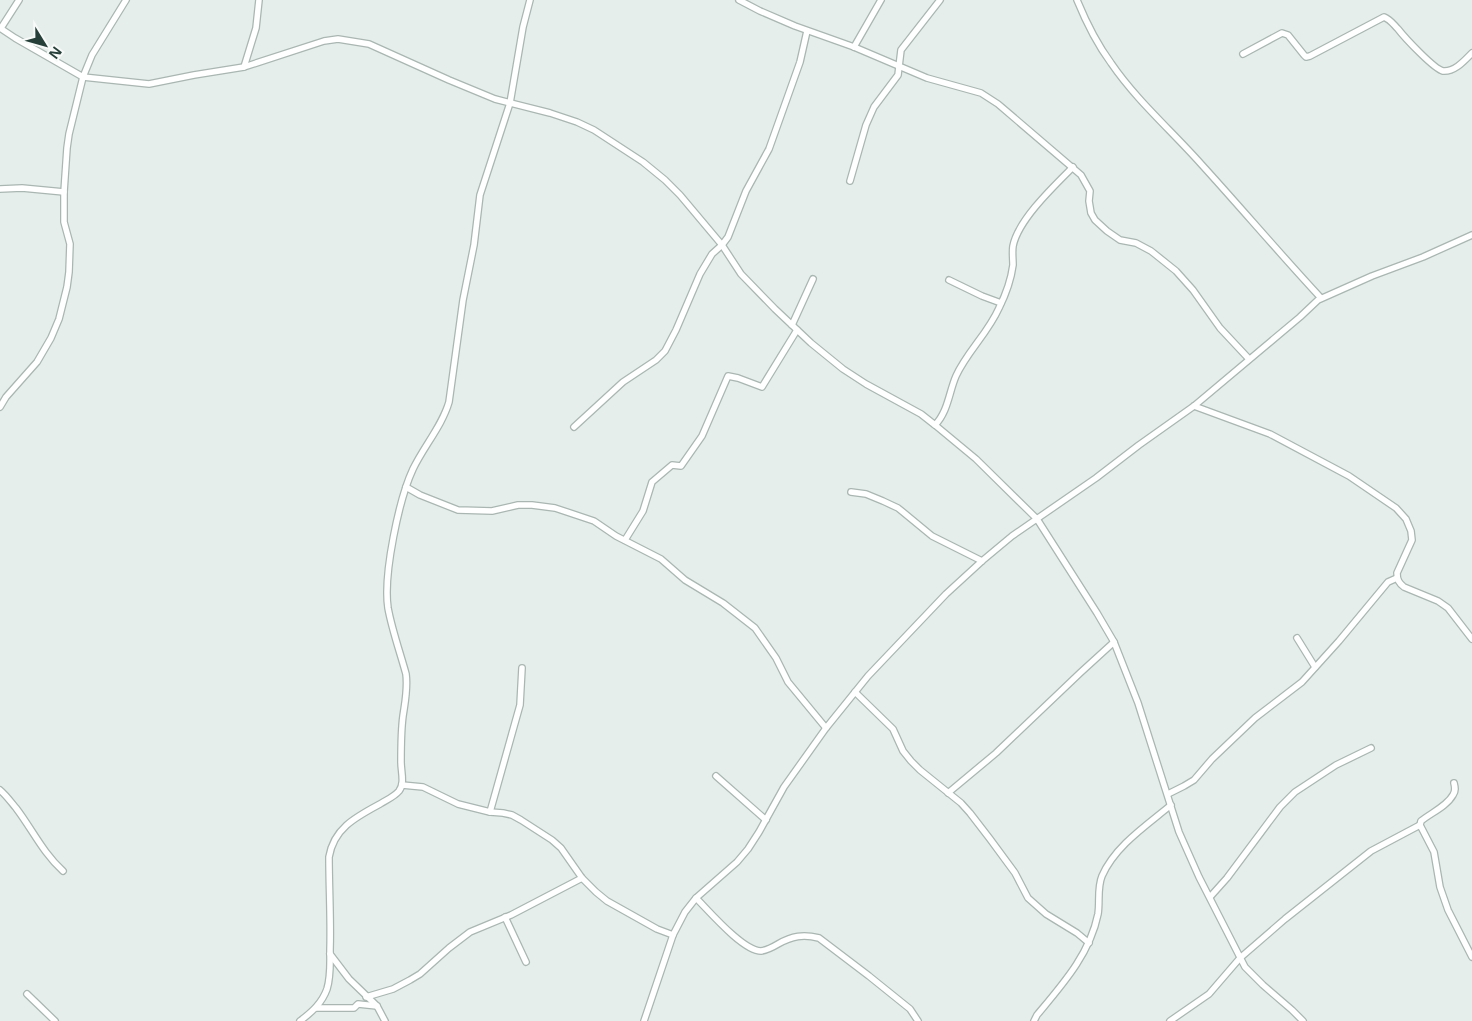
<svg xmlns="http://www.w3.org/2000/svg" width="1472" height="1021" viewBox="0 0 1472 1021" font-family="'Noto Sans',sans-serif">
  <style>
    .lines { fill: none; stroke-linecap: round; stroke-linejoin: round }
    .street-casing { stroke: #a9b6b2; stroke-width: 8 }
    .street { stroke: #fff; stroke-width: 5.5 }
  </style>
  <rect width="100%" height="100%" fill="#e6eeeb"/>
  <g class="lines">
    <g class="street-casing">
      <g id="street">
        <polyline points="739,0 760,11 795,26 854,47 927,78 981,93 998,104 1081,175 1090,191 1089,201 1091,213 1095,220 1107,231 1120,240 1136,243 1151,251 1176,271 1193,290 1220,328 1249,359"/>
        <path d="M1077,0C1086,22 1097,44 1111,63C1137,101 1172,131 1202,165C1242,209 1281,255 1321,298"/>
        <polyline points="0,28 15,38 83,77 149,84 194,75 244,67 324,41 338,39 369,44 449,80 495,99 550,113 577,122 594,130 643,162 665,180 680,195 722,245 741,274 775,309 811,343 843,369 866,384 921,414 935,425 976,459 1037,519 1097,613 1114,642 1138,703 1179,832 1199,877 1245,967 1263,985 1292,1010 1303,1021"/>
        <polyline points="1,28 19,0"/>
        <polyline points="854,47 881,0"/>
        <path d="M1243,54L1282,33L1288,35L1304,55L1306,57L1310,56L1384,17C1391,20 1393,24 1398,29C1405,38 1434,69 1443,71C1455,72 1465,60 1472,53"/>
        <polyline points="244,67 256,28 259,0"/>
        <polyline points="850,181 866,125 874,107 898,75 901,50 940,0"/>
        <polyline points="0,189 22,188 64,192"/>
        <polyline points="949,280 982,296 1001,303"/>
        <polyline points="792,325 813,279"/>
        <path d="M1194,406L1270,434L1349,476L1396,508L1406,519L1411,531L1412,540L1397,573C1397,580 1399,583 1404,587L1438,601L1448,608L1472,639"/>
        <polyline points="0,407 6,397 37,362 51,338 59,319 67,287 69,272 70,244 64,222 64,192 67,148 69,134 83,77 92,55 126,0"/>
        <path d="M935,425C948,412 949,392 956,376C967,352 988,333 999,308C1006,294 1011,280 1013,265C1013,259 1012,252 1013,246C1018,220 1054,186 1073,167"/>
        <polyline points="574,427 623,382 656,360 665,351 676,330 700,274 712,254 722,245 728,237 746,191 769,149 800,62 807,31"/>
        <polyline points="406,487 420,495 458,510 492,511 518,505 532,505 555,508 594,521 616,536 661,559 685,580 723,603 755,628 776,658 788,682 826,728"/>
        <polyline points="851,492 866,494 883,501 898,508 932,536 982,561"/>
        <polyline points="625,540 643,511 652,482 672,465 681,466 702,436 728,376 738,378 762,387 797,330"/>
        <polyline points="1297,638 1315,667"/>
        <polyline points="855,692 893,729 903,751 911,761 920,770 961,803 970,813 990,839 1015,873 1028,898 1046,914 1077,933 1089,943"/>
        <polyline points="716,776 766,820"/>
        <path d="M1454,783C1455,787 1456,791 1453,795C1447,806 1431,813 1421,821L1420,825L1434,852L1440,887L1448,910L1472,957"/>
        <polyline points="402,785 423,787 458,804 490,812 503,813 512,815 521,820 552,840 561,848 582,878 596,892 607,901 657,929 673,935"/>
        <path d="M0,790C6,795 11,802 16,808C32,829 43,853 63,871"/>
        <polyline points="948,793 996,753 1080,673 1114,642"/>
        <polyline points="1168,794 1184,786 1194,780 1212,759 1255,718 1302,682 1339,641 1388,582 1397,578"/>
        <polyline points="490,812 520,705 522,668"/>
        <polyline points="1210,897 1227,878 1280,807 1295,792 1336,765 1371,748"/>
        <path d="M696,898C709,911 743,951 761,951C767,950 773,947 778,944C792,936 803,934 819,938L869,976L910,1009L918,1021"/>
        <polyline points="505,917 526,962"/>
        <polyline points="330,954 349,979 377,1006 385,1021"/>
        <polyline points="27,994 55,1021"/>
        <polyline points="366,997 393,989 410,980 420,974 449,948 470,932 511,915 582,878"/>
        <polyline points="316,1008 354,1008 358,1004 377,1006"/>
        <path d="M300,1021C312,1012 322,1003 327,989C331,976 330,963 330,950C331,919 329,888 329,857C334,828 356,817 380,804C386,800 394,797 399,791C405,783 401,772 401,762C401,747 401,731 403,716C405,702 408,689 406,674C400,652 392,630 388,608C383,575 399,499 413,469C424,446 442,426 449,402L463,300L474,245L480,195L510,103L523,27L530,0"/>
        <polyline points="644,1021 673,935 685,912 696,898 737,862 748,849 759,832 784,787 826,728 868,676 946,594 982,561 1012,536 1096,478 1139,445 1194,406 1300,317 1318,300 1372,276 1423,257 1472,235"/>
        <path d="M1034,1021L1037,1015C1062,985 1090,954 1098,914C1100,902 1097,888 1102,876C1115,846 1147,825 1171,805"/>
        <polyline points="1170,1021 1209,994 1240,958 1285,919 1371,851 1420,825"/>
      </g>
    </g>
    <use href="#street" class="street"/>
  </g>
  <g transform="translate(45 45) rotate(127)" stroke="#f7faf9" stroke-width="4" paint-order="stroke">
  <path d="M0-4L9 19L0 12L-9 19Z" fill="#263f39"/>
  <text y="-8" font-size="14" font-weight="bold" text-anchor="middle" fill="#263f39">N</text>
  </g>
</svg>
